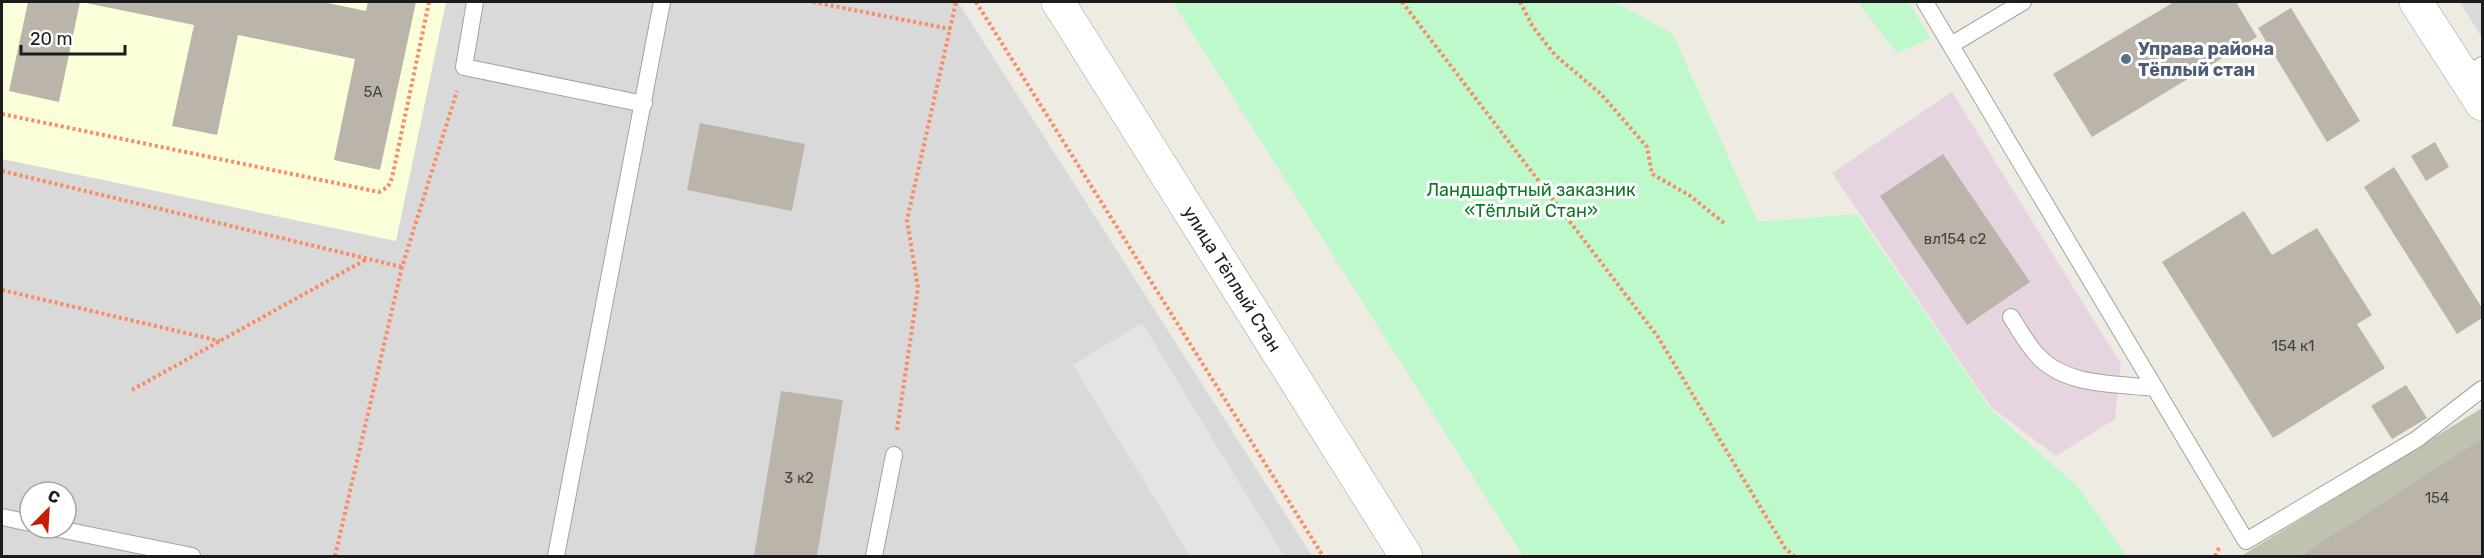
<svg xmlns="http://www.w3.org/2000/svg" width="2484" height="558" viewBox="0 0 2484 558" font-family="Rubik,sans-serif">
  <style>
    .residential { fill: #dad9d9; fill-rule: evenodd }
    .industrial { fill: #e7d4e1 }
    .education { fill: #faffda }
    .construction { fill: #bfc2ae }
    .park { fill: #bef9cb }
    .parking { fill: #e4e4e4 }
    .building { fill: #bab4ab }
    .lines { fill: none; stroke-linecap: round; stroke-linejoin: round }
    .service-casing { stroke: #a3a3a3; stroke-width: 18 }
    .minor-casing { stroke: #a3a3a3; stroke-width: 34 }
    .tertiary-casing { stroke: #a3a3a3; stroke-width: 34 }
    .path { stroke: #f98b68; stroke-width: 4; stroke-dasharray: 3 3; stroke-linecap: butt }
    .service { stroke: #fff; stroke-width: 16 }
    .minor { stroke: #fff; stroke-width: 33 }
    .tertiary { stroke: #fff; stroke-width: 33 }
    .service-dot { fill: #5c6f8a; stroke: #fff; stroke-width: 2 }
    .labels { text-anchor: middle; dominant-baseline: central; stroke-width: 6; stroke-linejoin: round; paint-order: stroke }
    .number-label { font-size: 15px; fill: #444240 }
    .service-label { font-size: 18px; font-weight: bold; fill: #4e5e75; stroke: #fff; text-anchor: start }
    .park-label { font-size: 18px; fill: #0c7924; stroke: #fff }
    .street-label { font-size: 18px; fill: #1c1c1c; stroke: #fff }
  </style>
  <rect width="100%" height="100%" fill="#eeebe2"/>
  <g class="residential">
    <path d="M2,2H958L1312,556H2ZM30,492H66V528H30Z"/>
    <polygon points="2460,2 2482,2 2482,38"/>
  </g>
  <polygon class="industrial" points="1952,92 2121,364 2115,419 2056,456 1991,407 1832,173"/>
  <polygon class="education" points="2,2 446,2 396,241 2,159"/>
  <polygon class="construction" points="2482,408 2482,556 2241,556"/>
  <g class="park">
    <polygon points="1173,2 1614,2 1672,33 1758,222 1857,214 1991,410 2079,488 2126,556 1523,556"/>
    <polygon points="1858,2 1908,2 1931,38 1897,53"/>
  </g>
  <polygon class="parking" points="1142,323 1284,556 1190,556 1073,365"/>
  <g class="building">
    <polygon points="28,2 80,2 59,102 9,91"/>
    <polygon points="2174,2 2236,2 2257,37 2092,137 2053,74"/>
    <polygon points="86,3 323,2 366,11 368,2 416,2 380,170 334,160 355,59 238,35 217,135 172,126 194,25"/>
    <polygon points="2291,8 2360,121 2327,142 2258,28"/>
    <polygon points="700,123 805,144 792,211 687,190"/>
    <polygon points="2435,142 2449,167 2426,181 2411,156"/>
    <polygon points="1943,154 2030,282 1967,325 1880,196"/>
    <polygon points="2394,167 2482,308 2482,318 2457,334 2364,187"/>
    <polygon points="2244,211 2272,255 2317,228 2372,315 2357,324 2385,368 2273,438 2162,262"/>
    <polygon points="2406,385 2427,418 2392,439 2371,406"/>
    <polygon points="781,391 843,400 817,556 754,556"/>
    <polygon points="2482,439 2482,556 2301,556"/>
  </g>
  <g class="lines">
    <g class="service-casing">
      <g id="service">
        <polyline points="475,2 464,67 644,104"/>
        <polyline points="1925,2 2246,541 2417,439 2482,389"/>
        <polyline points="1951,45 2023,2"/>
        <polyline points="2464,77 2482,65"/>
        <path d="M2011,317C2019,329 2027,344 2037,355C2066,387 2115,383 2155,388"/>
        <polyline points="2,517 30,523"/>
        <polyline points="54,528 192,556"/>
        <polyline points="556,556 662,2"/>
        <polyline points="874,556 894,455"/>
      </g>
    </g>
    <g class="minor-casing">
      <polyline id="minor" points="2416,2 2482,104"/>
    </g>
    <g class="tertiary-casing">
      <g id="tertiary">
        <path id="s1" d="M1058,2L1406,556"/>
      </g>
    </g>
    <g class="path">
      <polyline points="813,2 950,29"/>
      <polyline points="976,2 1323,556"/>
      <polyline points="1402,2 1658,337 1785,548 1794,556"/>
      <polyline points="1520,2 1533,27 1555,55 1601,94 1647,147 1652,174 1689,195 1724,223"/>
      <polyline points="2,114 379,192 388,187 392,178 429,2"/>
      <polyline points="2,171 402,267"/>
      <polyline points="2,290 220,341"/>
      <polyline points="132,390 367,259"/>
      <polyline points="897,430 918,288 907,220 956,2"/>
      <polyline points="335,556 402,267 457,91"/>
      <polyline points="2215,556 2220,546"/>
    </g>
    <use href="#service" class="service"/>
    <use href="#minor" class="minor"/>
    <use href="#tertiary" class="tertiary"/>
  </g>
  <circle class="service-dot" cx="2126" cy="59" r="6"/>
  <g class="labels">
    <g class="number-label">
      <text x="373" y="92">5А</text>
      <text x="1955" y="239">вл154 с2</text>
      <text x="2293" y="346">154 к1</text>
      <text x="799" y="478">3 к2</text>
      <text x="2437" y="498">154</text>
    </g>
    <g class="service-label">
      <text x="2138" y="49">Управа района<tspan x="2138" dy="21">Тёплый стан</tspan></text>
    </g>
    <g class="park-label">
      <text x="1531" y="190">Ландшафтный заказник<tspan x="1531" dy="21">«Тёплый Стан»</tspan></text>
    </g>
    <g class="street-label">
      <text stroke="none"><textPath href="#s1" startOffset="327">улица Тёплый Стан</textPath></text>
    </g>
  </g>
  <rect width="2484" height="558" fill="none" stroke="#1c1c1c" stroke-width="6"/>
  <g transform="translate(48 510) rotate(24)"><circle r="28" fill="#ffffff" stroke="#a4a4a4" stroke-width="1.5"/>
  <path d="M0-4.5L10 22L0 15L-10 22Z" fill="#c71d01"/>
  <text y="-9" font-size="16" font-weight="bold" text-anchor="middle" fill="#1c1c1c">С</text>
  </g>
  <path d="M21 45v9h104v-9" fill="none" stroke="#1c1c1c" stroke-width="3"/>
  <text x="30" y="45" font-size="18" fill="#1c1c1c" stroke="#ffffff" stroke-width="4.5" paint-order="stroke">20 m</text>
</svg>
